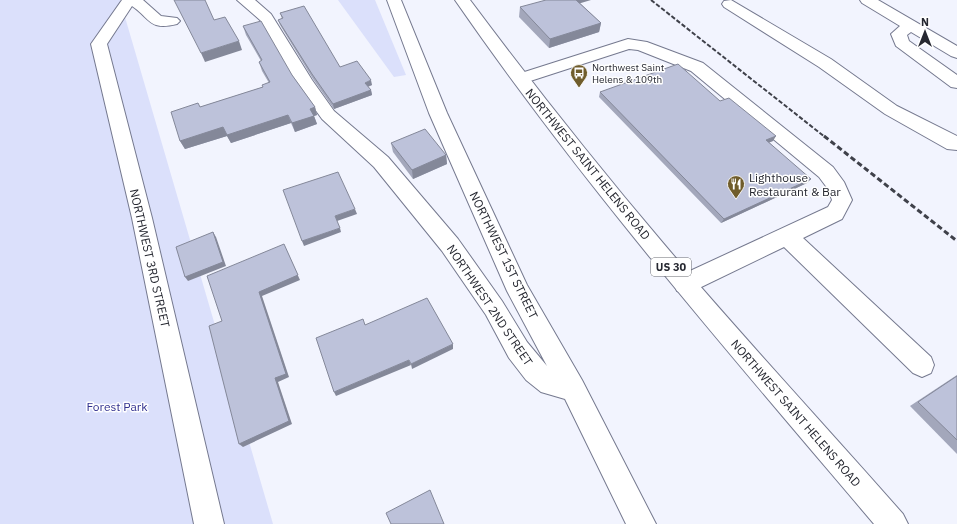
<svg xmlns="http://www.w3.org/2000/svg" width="957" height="524" viewBox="0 0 957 524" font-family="'IBM Plex Sans',sans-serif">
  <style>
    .green { fill: #dbe0fb }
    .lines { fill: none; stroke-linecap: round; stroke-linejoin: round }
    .minor-casing { stroke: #75798f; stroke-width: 2 }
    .highway-casing { stroke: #75798f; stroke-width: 2 }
    .minor { fill: #fff; fill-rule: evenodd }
    .highway { fill: #fff; fill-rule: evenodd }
    .rail-far1 { stroke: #3f414a; stroke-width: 2; stroke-dasharray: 4.5 2; stroke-linecap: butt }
    .rail { stroke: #3f414a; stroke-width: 3; stroke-dasharray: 5.5 3; stroke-linecap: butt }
    .wall { fill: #a3a7bb }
    .shaded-wall { fill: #848899 }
    .building { fill: #bdc2da; stroke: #848899 }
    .labels { text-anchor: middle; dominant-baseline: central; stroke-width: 3; stroke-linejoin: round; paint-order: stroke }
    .far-poi-label { font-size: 10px; fill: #262831; stroke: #fff; text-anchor: start }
    .shield { fill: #fff; stroke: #67686f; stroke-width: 1 }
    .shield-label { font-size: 11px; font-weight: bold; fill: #262831 }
    .street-label { font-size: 12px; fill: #262831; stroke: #fff }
    .poi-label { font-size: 12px; fill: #262831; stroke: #fff; text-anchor: start }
    .park-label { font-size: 12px; fill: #32318f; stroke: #fff }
  </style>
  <rect width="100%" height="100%" fill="#f2f4fe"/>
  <g class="green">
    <polygon points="0,0 120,0 273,524 0,524"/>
    <polygon points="338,0 375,0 406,75 394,77"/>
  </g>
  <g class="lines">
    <g class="minor-casing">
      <g id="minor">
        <path d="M122,0H143L161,16L177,18L180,21L177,24C149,31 151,19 132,6L107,44L152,218L224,524H194L132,218L91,44Z"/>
        <polygon points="237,0 255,0 271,14 312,80 334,111 388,157 458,239 502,301 527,342 547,366 507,291 429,113 387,0 401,0 447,113 527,285 582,380 656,524 626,524 565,399 541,392 526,380 509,358 486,315 442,251 374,167 322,119 296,83 260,20"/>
        <polygon points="731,0 831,59 897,106 957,136 957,150 947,149 885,114 819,67 724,7 722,4 724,1"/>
        <polygon points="860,0 878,0 957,46 957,58 951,56 911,32 907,35 909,41 957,75 957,88 951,87 896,46 891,34 900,26 862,3"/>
        <polygon points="628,39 647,42 703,63 833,167 844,182 852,200 842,219 803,238 931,357 934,365 931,373 922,377 913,373 784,247 693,291 685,294 677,291 674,284 677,277 828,207 832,200 828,189 819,177 691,71 638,50 629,49 521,84 515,83 513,79 515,75"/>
      </g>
    </g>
    <g class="highway-casing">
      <path id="highway" d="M455,0H470C532,83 596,164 663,243C741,335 823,423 903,514L908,524H874C729,353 582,184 455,0Z"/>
    </g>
    <use href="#minor" class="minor"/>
    <use href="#highway" class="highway"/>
    <polyline class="rail-far1" points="651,0 825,137"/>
    <polyline class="rail" points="824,136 957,241"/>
  </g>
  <g class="wall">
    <polygon points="580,3 601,23 599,32 549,48 519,17 520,7"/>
    <polygon points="280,13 340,67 372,85 368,87 371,90 372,95 334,109 313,79 280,25 278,20 282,19"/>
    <polygon points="243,26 292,75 315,107 317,115 314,116 317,124 295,132 291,123 231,143 227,136 185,149 180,141 200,107 263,87 269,83 262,71 259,62 261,61 246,35"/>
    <polygon points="600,92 720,101 773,141 769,142 807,183 721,223 599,97"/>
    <polygon points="391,143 446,155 447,164 413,179 393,152"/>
    <polygon points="957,375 957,454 910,406"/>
  </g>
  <g class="shaded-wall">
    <polygon points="572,0 591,0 571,6"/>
    <polygon points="601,23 599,32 549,48 550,39"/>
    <polygon points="239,41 242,50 205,62 201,53"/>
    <polygon points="371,80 372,85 366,87 365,83"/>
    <polygon points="371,90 372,95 334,109 333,104"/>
    <polygon points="315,107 317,115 314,116 317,124 295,132 292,123 310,109"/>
    <polygon points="288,115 291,123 231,143 227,136 185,149 180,141 223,127"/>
    <polygon points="776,136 773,141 763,145 766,140"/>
    <polygon points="446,155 447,164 413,179 412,170"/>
    <polygon points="811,179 807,183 721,223 724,219"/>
    <polygon points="355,209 357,214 337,221 335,216"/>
    <polygon points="340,228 341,232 304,246 302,241"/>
    <polygon points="213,232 216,237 226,266 188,281 185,277"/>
    <polygon points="286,249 300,280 262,296 289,377 278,382 292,424 243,447 239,444 259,292"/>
    <polygon points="453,344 453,349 412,369 411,364"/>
    <polygon points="409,360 411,365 336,396 334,392"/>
  </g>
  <g class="building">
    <polygon points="174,0 205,0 214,20 225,17 239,41 201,53"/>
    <polygon points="546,0 576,0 601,23 550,39 520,7"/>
    <polygon points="304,6 340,67 357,61 371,80 365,83 371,90 333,104 312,74 278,20 283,18 280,13"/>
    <polygon points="261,21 292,75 315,107 310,109 314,116 292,123 288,115 227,135 223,127 180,141 171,112 198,103 200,107 263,87 262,85 270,82 259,62 262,60 243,26"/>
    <polygon points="678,64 720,101 729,98 776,136 766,140 811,179 724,219 600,92"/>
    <polygon points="425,129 446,155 412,170 391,143"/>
    <polygon points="338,172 355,209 335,216 340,228 302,241 283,190"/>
    <polygon points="213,232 223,262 185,277 176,247"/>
    <polygon points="284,244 298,275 259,292 286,374 275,378 289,421 239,444 209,326 222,321 207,276"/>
    <polygon points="427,298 453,344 411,364 409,360 334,392 316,338 363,319 365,325"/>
    <polygon points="957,376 957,440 918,402"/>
    <polygon points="430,490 444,524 391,524 386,513"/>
  </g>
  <defs>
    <g id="bus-pin" transform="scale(0.9)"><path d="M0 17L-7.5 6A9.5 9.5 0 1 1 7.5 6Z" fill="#705d2c" stroke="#fff"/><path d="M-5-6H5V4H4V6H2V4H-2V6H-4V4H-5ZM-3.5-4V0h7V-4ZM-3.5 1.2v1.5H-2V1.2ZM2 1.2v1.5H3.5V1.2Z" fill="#fff"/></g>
    <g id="restaurant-pin" transform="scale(0.9)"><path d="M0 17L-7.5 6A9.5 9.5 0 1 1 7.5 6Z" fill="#705d2c" stroke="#fff"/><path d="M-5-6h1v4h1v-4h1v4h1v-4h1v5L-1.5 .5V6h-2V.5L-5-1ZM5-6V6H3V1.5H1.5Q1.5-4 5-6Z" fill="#fff"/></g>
  </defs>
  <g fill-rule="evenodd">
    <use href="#bus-pin" x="579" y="73"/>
    <use href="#restaurant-pin" x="736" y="184"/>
  </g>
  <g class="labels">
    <g class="far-poi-label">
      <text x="592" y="67">Northwest Saint<tspan x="592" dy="12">Helens &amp; 109th</tspan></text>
    </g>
    <rect class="shield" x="651" y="258" width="40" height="18" rx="3"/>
    <g class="shield-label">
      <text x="671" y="267">US 30</text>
    </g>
    <g class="street-label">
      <text transform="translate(588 164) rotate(51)">NORTHWEST SAINT HELENS ROAD</text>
      <text transform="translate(504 255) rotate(64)">NORTHWEST 1ST STREET</text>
      <text transform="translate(150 258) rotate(77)">NORTHWEST 3RD STREET</text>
      <text transform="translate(490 305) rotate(56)">NORTHWEST 2ND STREET</text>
      <text transform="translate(796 413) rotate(49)">NORTHWEST SAINT HELENS ROAD</text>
    </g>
    <g class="poi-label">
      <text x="749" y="177">Lighthouse<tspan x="749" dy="14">Restaurant &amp; Bar</tspan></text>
    </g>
    <g class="park-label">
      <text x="117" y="406">Forest Park</text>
    </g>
  </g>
  <g transform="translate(925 32)" stroke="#ffffff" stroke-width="3" paint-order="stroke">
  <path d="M0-3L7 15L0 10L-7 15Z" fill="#262831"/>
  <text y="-6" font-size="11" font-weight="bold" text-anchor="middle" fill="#262831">N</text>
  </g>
</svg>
